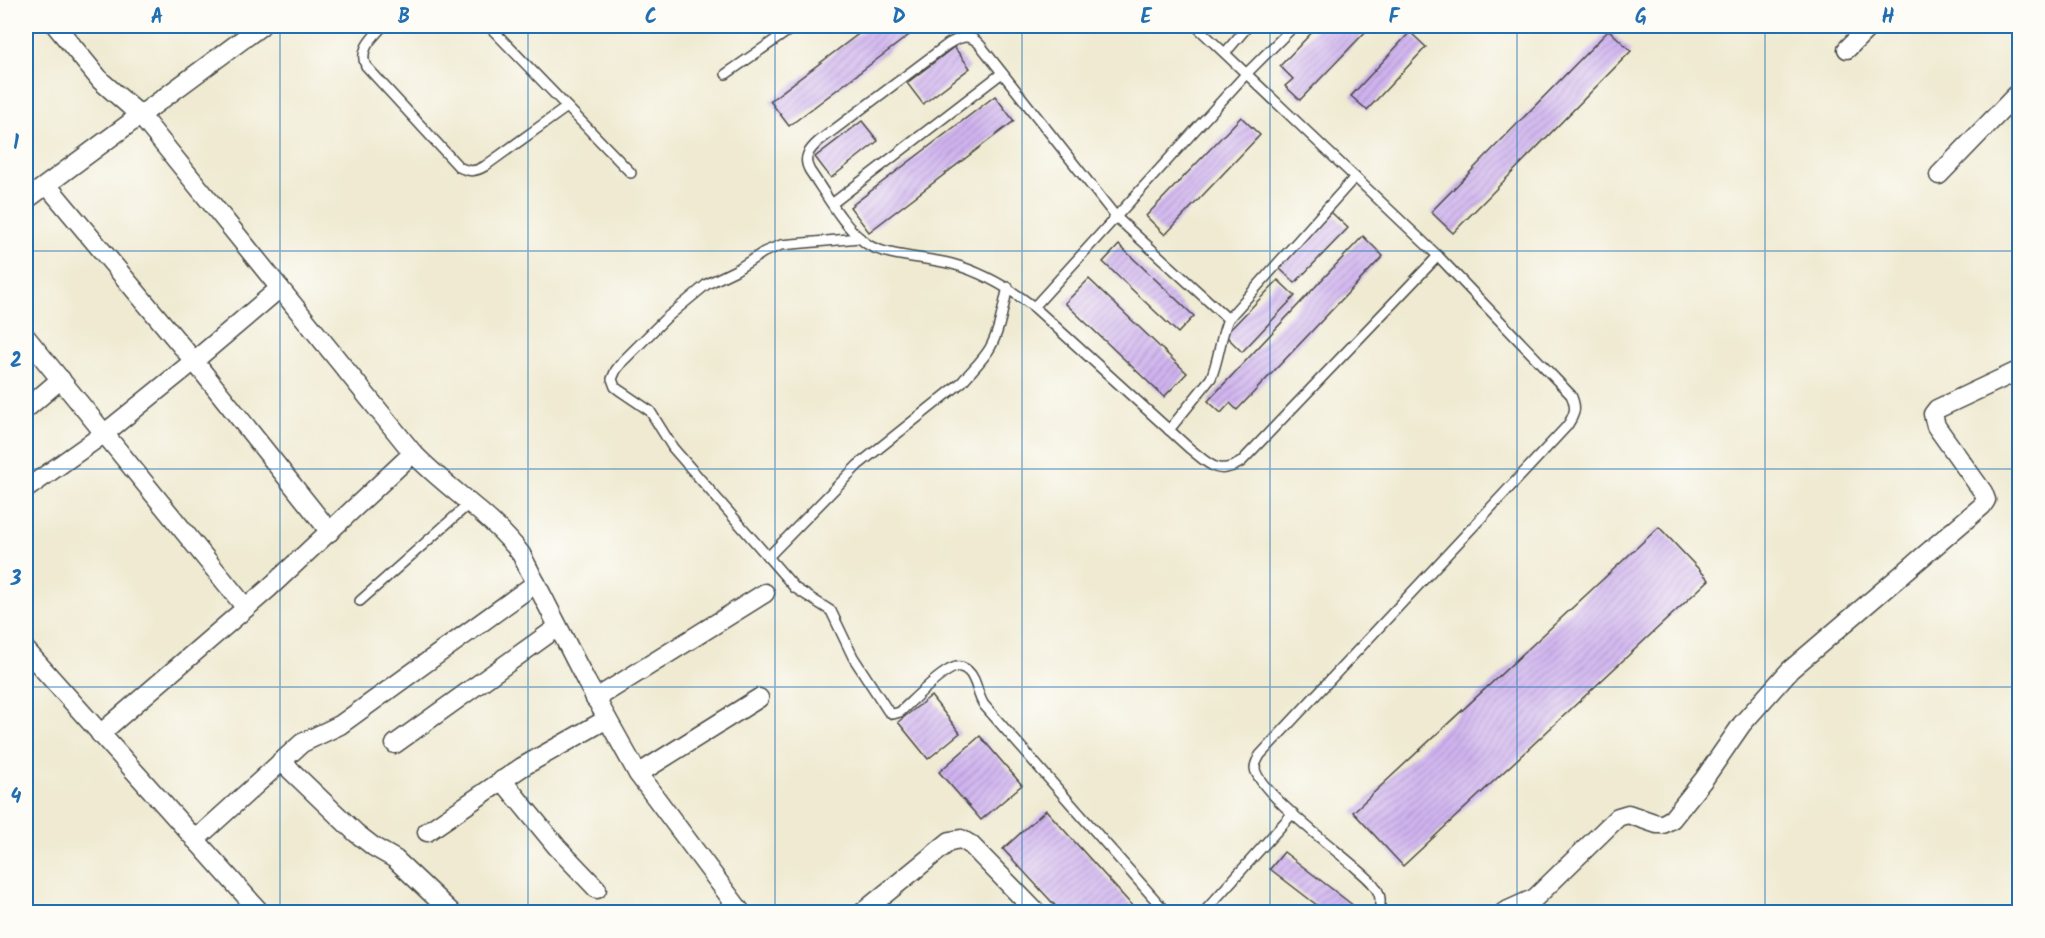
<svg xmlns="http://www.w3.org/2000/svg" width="2045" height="938" viewBox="0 0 2045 938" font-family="Kalam,sans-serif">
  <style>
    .building { fill: url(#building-hatch) }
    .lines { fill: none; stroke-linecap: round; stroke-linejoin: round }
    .lane-casing { stroke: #484844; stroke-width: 12 }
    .street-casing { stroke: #484844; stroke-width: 21 }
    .lane { stroke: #fff; stroke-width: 9 }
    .street { stroke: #fff; stroke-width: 18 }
    .grid { fill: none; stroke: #1f6fb2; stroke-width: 1.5; stroke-opacity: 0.55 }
    .neatline { fill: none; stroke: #1f6fb2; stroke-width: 2 }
    .grid-label { font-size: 20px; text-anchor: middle; font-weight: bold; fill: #1f6fb2 }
  </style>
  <defs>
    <pattern id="building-hatch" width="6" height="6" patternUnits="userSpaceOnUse" patternTransform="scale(1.5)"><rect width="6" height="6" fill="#d0b4f0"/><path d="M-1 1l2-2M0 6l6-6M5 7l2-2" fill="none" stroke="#a993c3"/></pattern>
  </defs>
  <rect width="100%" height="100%" fill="#fdfcf7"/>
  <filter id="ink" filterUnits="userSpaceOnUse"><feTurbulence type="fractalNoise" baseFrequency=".0167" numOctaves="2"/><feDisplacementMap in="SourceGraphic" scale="12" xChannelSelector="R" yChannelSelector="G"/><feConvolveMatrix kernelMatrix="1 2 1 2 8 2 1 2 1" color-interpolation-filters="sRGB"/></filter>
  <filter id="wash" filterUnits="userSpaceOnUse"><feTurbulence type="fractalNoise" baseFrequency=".008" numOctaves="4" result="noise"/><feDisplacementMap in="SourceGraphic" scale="24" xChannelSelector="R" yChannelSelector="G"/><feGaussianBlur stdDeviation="1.35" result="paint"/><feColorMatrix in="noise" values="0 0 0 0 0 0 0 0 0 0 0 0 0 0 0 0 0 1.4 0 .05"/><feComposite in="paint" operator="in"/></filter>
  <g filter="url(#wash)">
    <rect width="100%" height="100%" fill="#efead1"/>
    <g id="blocks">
      <g class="building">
        <polygon points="869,26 921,26 789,126 770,101"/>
        <polygon points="1318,26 1371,26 1300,100 1285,86 1293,79 1280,66"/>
        <polygon points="1609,30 1631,51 1453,233 1431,212"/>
        <polygon points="1410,32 1426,47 1367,110 1351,96"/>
        <polygon points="954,47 970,68 923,104 907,83"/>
        <polygon points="995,96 1014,121 869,232 850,207"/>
        <polygon points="1241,117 1260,135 1165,235 1146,216"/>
        <polygon points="862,121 878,141 831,178 815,157"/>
        <polygon points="1331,212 1348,228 1295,283 1278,267"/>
        <polygon points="1363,236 1383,256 1237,410 1230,403 1221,413 1208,401"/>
        <polygon points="1119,245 1194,316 1178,333 1103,262"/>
        <polygon points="1089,279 1187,373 1164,397 1065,303"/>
        <polygon points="1278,280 1295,296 1242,352 1225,335"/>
        <polygon points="1659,527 1709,580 1403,866 1353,812"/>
        <polygon points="931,696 960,733 928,759 898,722"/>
        <polygon points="980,736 1022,785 981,820 939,772"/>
        <polygon points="1046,810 1138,912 1061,912 1003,849"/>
        <polygon points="1284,852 1354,906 1349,912 1326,912 1270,869"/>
      </g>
    </g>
  </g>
  <g filter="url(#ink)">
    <use href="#blocks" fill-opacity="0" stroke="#484844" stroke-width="1.5"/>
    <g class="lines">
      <g class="lane-casing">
        <g id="lane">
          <path d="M383,26C373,37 358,50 366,66L459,167C469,172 475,172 485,166L567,107"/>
          <polyline points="489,26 631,173"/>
          <path d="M1196,26L1438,256L1571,395C1577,408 1575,414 1567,426L1260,755C1258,759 1255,763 1255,768C1256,789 1336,850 1355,867C1364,875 1375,883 1379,894C1381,900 1380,907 1379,912"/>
          <polyline points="1225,53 1248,26"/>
          <polyline points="726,74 795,26"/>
          <polyline points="833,203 1002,73"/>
          <path d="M860,238L781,245L764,252L736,270L707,284L665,319L623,361L616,370L612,379L615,387L619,390L650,411L673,448L789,581L795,588L831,611L853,657L888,711L893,714L900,712C912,701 942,670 956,667C960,666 965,668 968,671C977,679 977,695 984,705L1166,912"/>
          <polyline points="1034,307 1247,73 1294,26"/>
          <path d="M1228,319L1116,217L981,46C970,33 962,36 948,44L819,141C809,150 802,158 810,171C826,194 844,228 867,244C883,256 930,258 952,264C982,272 1009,288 1034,307L1189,448C1208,463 1217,477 1241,462L1438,256"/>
          <path d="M1169,430L1211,378C1219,359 1220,338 1228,319L1355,177"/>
          <path d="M768,557L858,465L962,382C971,371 983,360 990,348C1000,330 1003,307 1008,287"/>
          <polyline points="360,601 470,503"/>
          <polyline points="1204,912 1293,813"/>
        </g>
      </g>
      <g class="street-casing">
        <g id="street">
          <path d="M56,26L101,81L140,115L413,453C447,489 491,514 521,554L586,681L638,774L741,912"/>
          <polyline points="1847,49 1870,26"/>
          <polyline points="1939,175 2020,91"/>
          <polyline points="47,185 194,361 330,532"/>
          <polyline points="26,200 261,26"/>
          <polyline points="26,337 246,608"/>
          <polyline points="26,409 61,379"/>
          <polyline points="26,489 105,433 194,361 280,288"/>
          <polyline points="26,650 260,912"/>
          <polyline points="595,699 765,593"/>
          <polyline points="100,734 268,589 413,453"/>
          <polyline points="395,744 558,627"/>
          <polyline points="281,761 356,833 374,847 395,859 451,912"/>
          <polyline points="638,774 759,698"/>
          <polyline points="502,780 557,847 597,889"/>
          <polyline points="427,832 522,767 607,719"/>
          <polyline points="195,840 302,743 340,725 536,583"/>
          <polyline points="863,912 950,841 961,839 971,845 1036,912"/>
          <polyline points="1504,912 1535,898 1618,817 1628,814 1657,824 1663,824 1672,819 1704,779 1742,724 1790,670 1982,506 1986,500 1983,492 1936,426 1933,414 1937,409 2020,370"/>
        </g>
      </g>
      <use href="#lane" class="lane"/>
      <use href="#street" class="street"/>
    </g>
  </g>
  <path class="grid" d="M280,26V912M528,26V912M775,26V912M1022,26V912M1270,26V912M1517,26V912M1765,26V912M26,251H2020M26,469H2020M26,687H2020"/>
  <rect width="2045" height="938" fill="none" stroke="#fdfcf7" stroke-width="66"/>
  <rect x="33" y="33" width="1979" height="872" class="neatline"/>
  <g class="grid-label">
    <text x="157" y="23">A</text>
    <text x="404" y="23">B</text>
    <text x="651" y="23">C</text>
    <text x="899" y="23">D</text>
    <text x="1146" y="23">E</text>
    <text x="1394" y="23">F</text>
    <text x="1641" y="23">G</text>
    <text x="1888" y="23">H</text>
    <text x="16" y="149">1</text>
    <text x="16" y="367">2</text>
    <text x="16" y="585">3</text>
    <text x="16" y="803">4</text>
  </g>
</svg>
